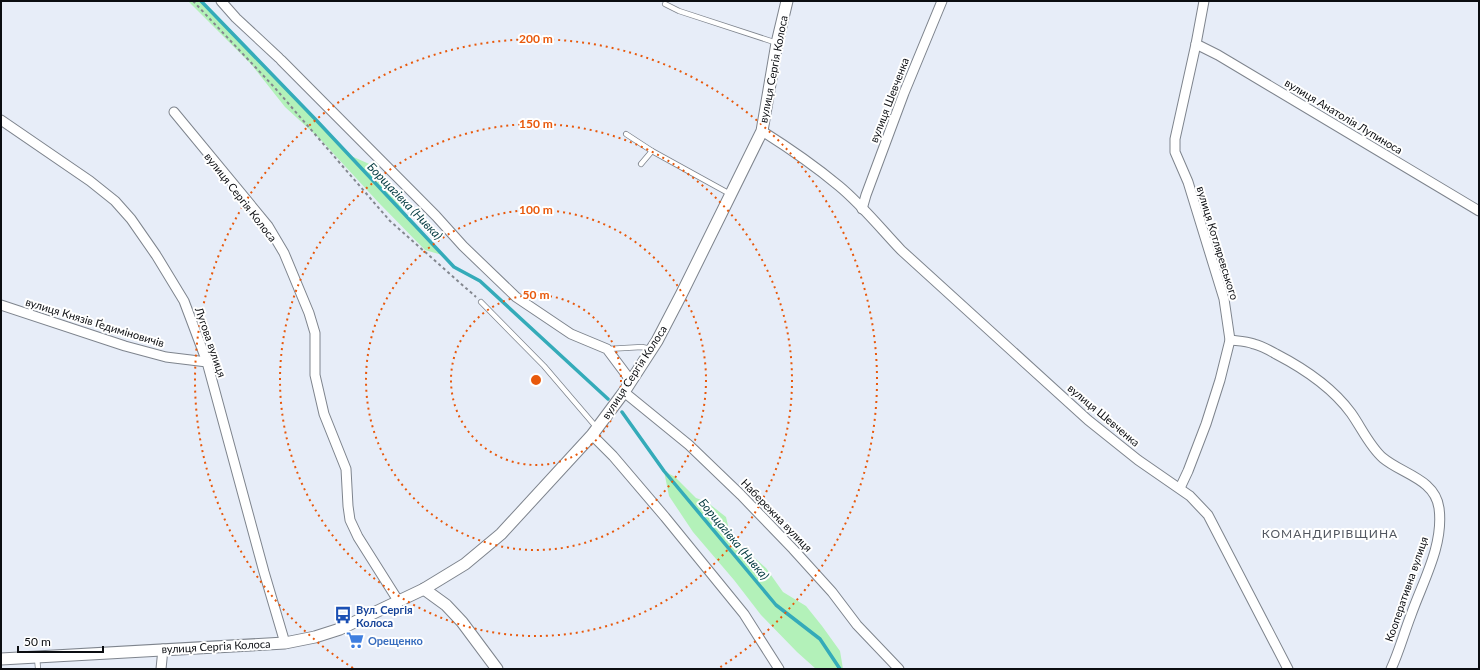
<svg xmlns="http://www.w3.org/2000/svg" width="1480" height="670" viewBox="0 0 1480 670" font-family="Lato,sans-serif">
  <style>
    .green { fill: #b3f1b9 }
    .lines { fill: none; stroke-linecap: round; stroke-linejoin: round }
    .stream { stroke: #34abb9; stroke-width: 3.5 }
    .service-casing { stroke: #7e848d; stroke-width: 6 }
    .minor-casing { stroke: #7e848d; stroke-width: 11 }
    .tertiary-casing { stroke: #7e848d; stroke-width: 13 }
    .path { stroke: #83878f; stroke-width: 2; stroke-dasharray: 3 3; stroke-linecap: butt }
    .service { stroke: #fff; stroke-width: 4.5 }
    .minor { stroke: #fff; stroke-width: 9 }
    .tertiary { stroke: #fff; stroke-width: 11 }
    .ring { fill: none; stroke: #e8590c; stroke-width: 2; stroke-dasharray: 2 4 }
    .labels { text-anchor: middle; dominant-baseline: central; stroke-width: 4; stroke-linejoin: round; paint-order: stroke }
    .street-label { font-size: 11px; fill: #0b0d11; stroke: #fff }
    .transit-label { font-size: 11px; font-weight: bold; fill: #164399; stroke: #fff; text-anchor: start }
    .shop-label { font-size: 11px; font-weight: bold; fill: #366cbe; stroke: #fff; text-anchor: start }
    .water-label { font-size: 12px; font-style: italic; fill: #043b41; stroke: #fff }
    .neighbourhood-label { font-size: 12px; letter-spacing: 1px; fill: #525760; stroke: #fff }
    .centre { fill: #e8590c; stroke: #fff; stroke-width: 2 }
    .ring-label { font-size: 12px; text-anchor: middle; font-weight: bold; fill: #e8590c; stroke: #fff; stroke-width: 4; stroke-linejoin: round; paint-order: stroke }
  </style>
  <rect width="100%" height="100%" fill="#e7edf8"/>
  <g class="green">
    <polygon points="188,1 201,1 349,155 376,167 395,190 404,214 442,255 425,250 379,203 320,139 285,107 251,64"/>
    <polygon points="664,471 675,477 696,498 707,502 726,517 729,530 741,546 766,568 783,592 806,606 822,626 840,651 843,669 816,669 797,652 761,615 734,580 693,532 669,496"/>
  </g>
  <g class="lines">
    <g class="stream">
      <polyline points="201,1 318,122 454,267 480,281 608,399"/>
      <polyline points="622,412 664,471 776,605 820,639 840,669"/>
    </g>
    <g class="service-casing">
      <g id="service">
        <polyline points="665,4 679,11 777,43"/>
        <polyline points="626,134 652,151 730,194"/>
        <polyline points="641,164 652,151"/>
        <polyline points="481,302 544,366 597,428"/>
        <polyline points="607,349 642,347 651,349"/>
        <polyline points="37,657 38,669"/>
      </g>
    </g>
    <g class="minor-casing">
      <g id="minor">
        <polyline points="221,1 236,18 279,58"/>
        <polyline points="1196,44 1218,55 1479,211"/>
        <polyline points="281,60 436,216 463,246 516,297 571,334 607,349 631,381"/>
        <polyline points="174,112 268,226 284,253 309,313 315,333 315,375 324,414 346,469 348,506 350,520 358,537 399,602"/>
        <polyline points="1,120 90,181 115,201 131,219 156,255 184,301 207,362 264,572 285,643"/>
        <path d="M762,131C789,148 815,166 839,186C862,205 881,229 901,250L1088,420L1138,460L1190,496L1208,515L1288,669"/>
        <polyline points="862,209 866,195 904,93 942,1"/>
        <polyline points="1,305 125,346 166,357 207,362"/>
        <path d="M1230,340C1238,341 1246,341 1254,344C1262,346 1269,350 1276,354C1305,369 1332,387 1351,413C1361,427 1370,447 1383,458C1402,474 1435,479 1439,508C1444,545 1423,581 1411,615C1404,633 1399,652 1391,669"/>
        <polyline points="624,392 689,445 741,495 793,549 832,592 857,625 899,669"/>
        <polyline points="592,435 613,456 665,517 744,614 779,669"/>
        <polyline points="1180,488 1188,471 1206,424 1220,380 1230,340 1224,299 1188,182 1175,152 1175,139 1196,44 1204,1"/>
        <polyline points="161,669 163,649"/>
      </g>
    </g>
    <g class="tertiary-casing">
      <g id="tertiary">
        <polyline points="424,589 446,605 462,622 497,669"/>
        <polyline points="1,659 285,643 315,637 340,629 424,589 465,564 501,534 592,435 624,392 657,341 682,293 762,131 777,43 787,1"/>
      </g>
    </g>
    <polyline class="path" points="193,1 275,88 390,221 476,297"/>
    <use href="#service" class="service"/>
    <use href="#minor" class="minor"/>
    <use href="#tertiary" class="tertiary"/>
  </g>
  <g class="ring">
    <circle cx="536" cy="380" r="85"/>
    <circle cx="536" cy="380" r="170"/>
    <circle cx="536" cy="380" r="256"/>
    <path d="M353 668A341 341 0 1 1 719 668"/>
  </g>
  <defs>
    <g id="bus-bare" transform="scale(1.38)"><path d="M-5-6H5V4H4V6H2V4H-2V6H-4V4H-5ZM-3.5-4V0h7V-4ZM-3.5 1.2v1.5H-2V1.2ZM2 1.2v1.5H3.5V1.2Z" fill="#1a4fb4" stroke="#fff" stroke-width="2.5" paint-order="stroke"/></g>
    <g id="supermarket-bare" transform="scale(1.38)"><path d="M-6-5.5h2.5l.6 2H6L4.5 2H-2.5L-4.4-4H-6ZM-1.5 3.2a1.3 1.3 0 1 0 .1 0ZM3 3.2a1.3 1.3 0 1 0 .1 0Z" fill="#3f7fe0" stroke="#fff" stroke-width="2.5" paint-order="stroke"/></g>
  </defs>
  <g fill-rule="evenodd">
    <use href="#bus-bare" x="343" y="615"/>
    <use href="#supermarket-bare" x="355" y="640"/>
  </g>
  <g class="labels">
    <g class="street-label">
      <text transform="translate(773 69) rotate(-79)">вулиця Сергія Колоса</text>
      <text transform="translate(889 100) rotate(-69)">вулиця Шевченка</text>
      <text transform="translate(1344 116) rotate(31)">вулиця Анатолія Лупиноса</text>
      <text transform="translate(241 197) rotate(52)">вулиця Сергія Колоса</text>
      <text transform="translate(1218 243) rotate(73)">вулиця Котляревського</text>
      <text transform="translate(95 322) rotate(17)">вулиця Князів Ґедиміновичів</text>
      <text transform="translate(211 342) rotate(71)">Лугова вулиця</text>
      <text transform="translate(634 372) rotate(-57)">вулиця Сергія Колоса</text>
      <text transform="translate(1104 415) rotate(40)">вулиця Шевченка</text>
      <text transform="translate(777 515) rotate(46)">Набережна вулиця</text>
      <text transform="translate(1406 589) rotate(-71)">Кооперативна вулиця</text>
      <text transform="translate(216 646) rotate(-3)">вулиця Сергія Колоса</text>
    </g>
    <g class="transit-label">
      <text x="356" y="609">Вул. Сергія<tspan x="356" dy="13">Колоса</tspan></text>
    </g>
    <g class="shop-label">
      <text x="368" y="640">Орещенко</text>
    </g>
    <g class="water-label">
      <text transform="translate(405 201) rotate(46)">Борщагівка (Нивка)</text>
      <text transform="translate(734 539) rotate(50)">Борщагівка (Нивка)</text>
    </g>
    <g class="neighbourhood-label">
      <text x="1330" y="533">КОМАНДИРІВЩИНА</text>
    </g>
  </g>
  <circle cx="536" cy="380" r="6" class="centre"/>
  <g class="ring-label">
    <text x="536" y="43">200 m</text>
    <text x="536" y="128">150 m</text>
    <text x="536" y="214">100 m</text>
    <text x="536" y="299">50 m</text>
  </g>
  <rect width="1480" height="670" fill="none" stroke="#0b0d11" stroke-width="4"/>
  <path d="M18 646v6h85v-6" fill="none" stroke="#0b0d11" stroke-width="2"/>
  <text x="24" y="646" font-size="12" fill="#0b0d11" stroke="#ffffff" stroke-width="3" paint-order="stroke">50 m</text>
</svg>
